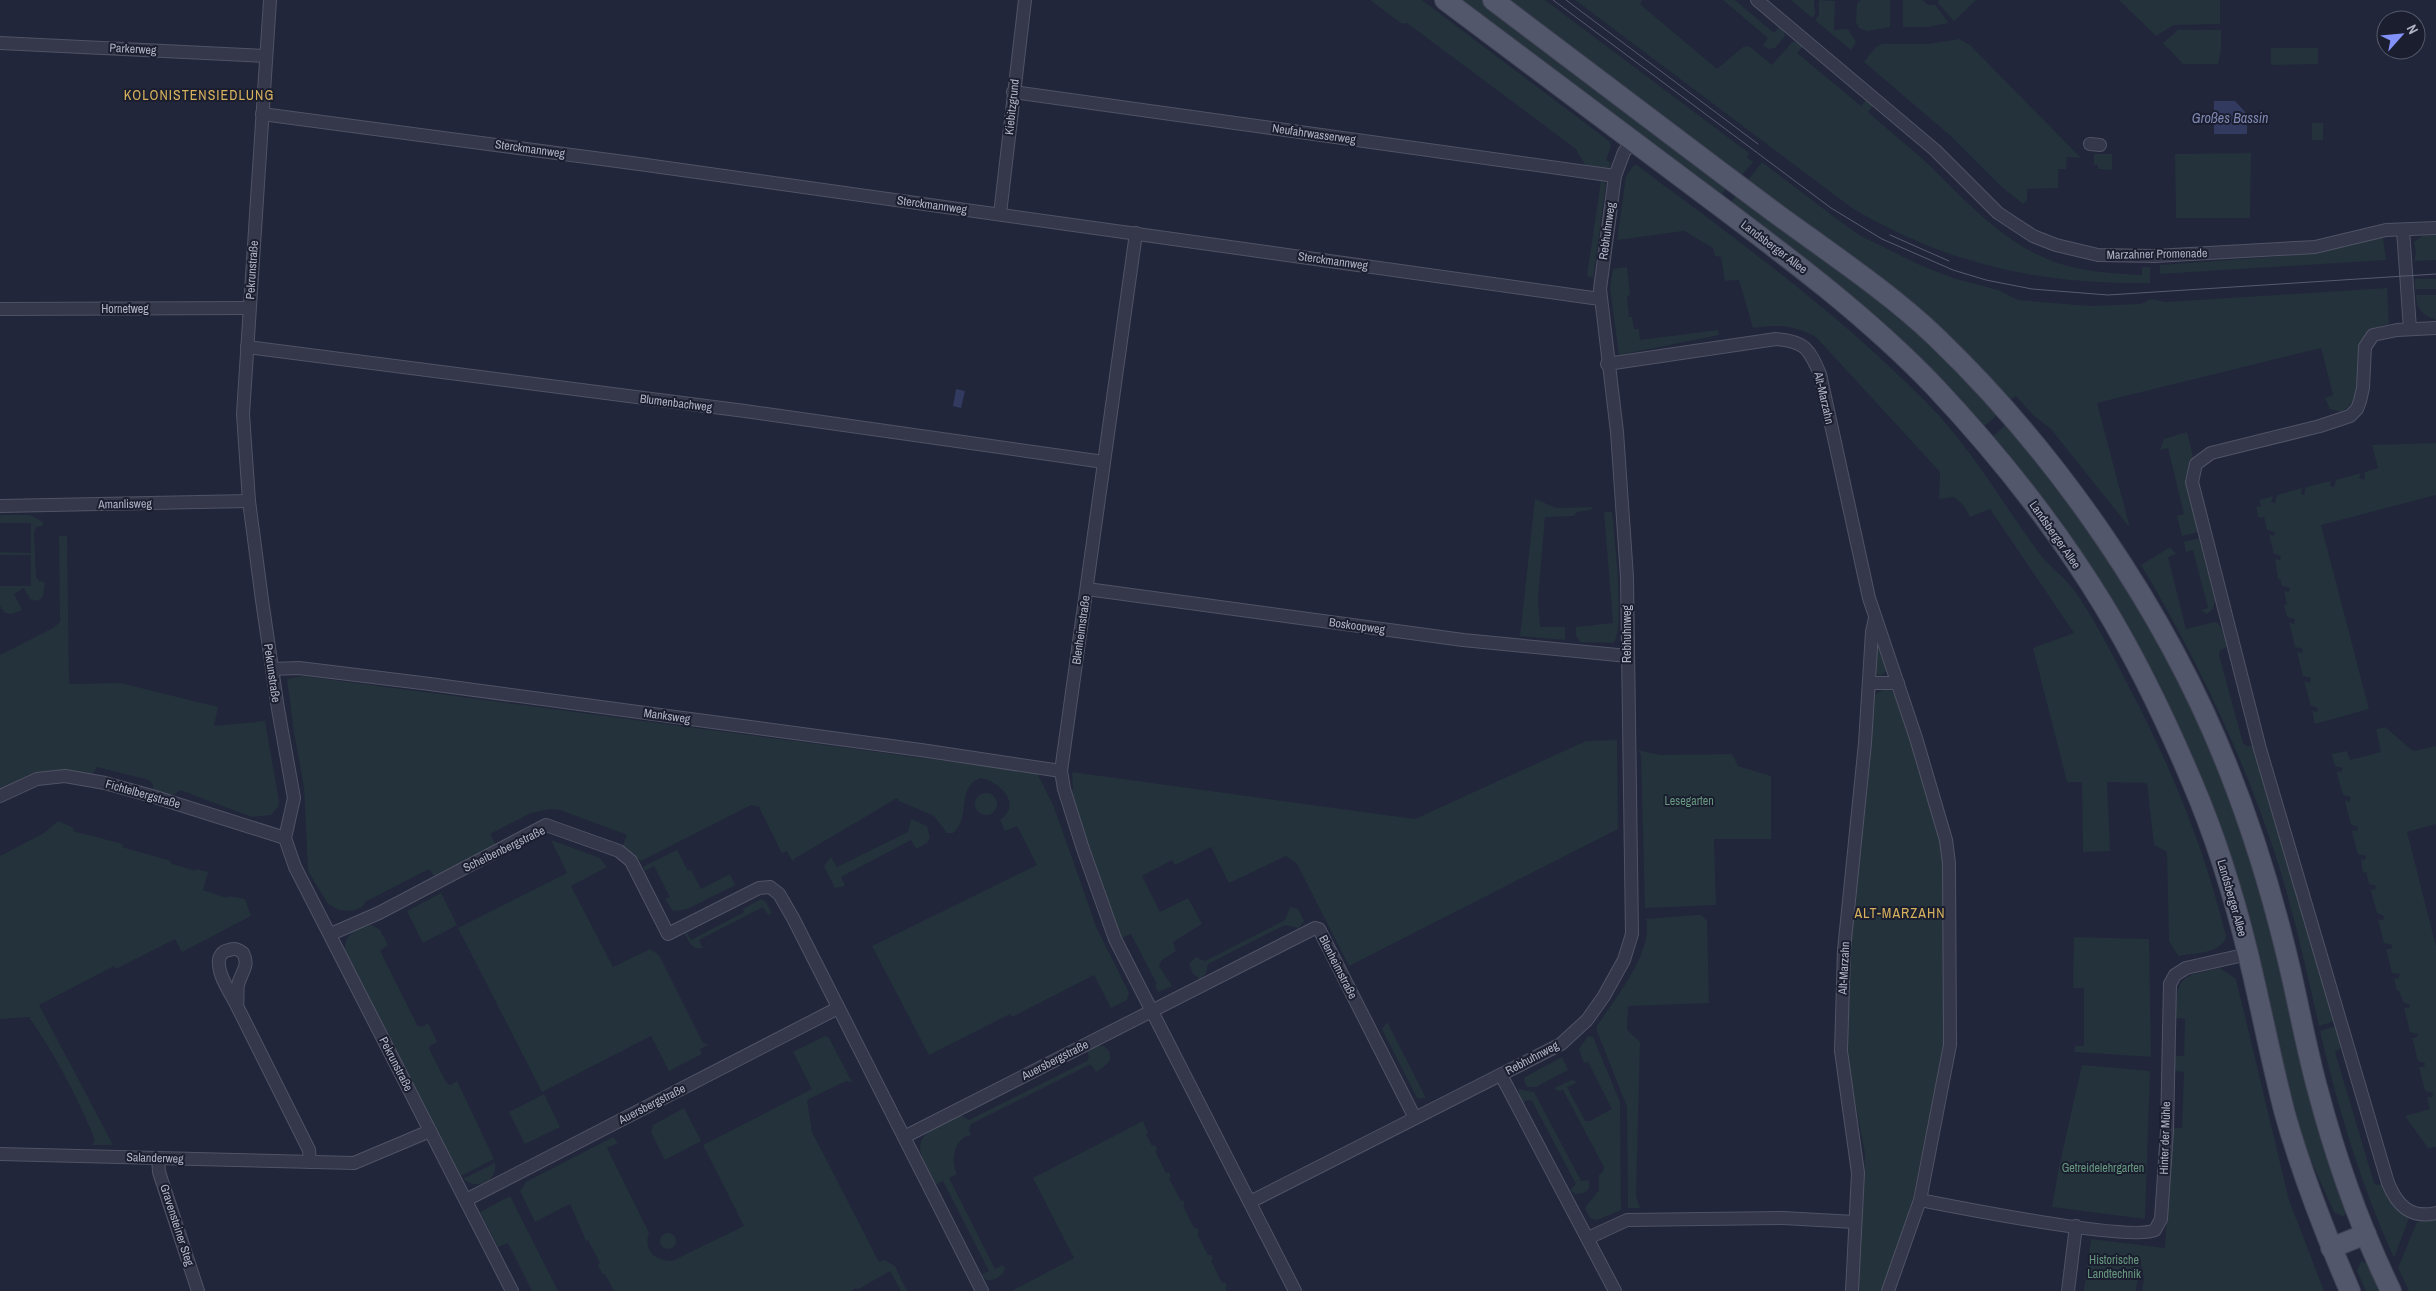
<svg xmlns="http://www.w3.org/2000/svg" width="2436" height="1291" viewBox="0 0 2436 1291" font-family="'Archivo Narrow',sans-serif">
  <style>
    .green { fill: #23323b }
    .water { fill: #333a60 }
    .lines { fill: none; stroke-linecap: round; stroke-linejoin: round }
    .minor-casing { stroke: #505365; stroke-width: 14 }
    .primary-casing { stroke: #3e4253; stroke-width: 22 }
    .minor { stroke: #35384a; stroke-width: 12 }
    .primary { stroke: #53576b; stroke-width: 20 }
    .tram { stroke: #575b72; stroke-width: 1 }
    .labels { text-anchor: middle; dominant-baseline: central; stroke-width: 4; stroke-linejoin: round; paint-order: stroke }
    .street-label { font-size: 12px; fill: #b0b3c6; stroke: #1a1e2f }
    .park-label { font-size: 12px; fill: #67987f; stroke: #1a1e2f }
    .neighbourhood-label { font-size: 14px; letter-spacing: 1px; fill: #d5b05d; stroke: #1a1e2f }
    .water-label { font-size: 14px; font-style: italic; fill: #7f88b3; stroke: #1a1e2f }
  </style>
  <rect width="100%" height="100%" fill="#21263a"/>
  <g class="green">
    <polygon points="1370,0 1422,0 1609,141 1611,146 1606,160 1611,163 1609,168 1599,172 1588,170 1576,149 1407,23 1402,24"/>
    <polygon points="1458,0 1482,0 1728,186 1720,197"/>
    <polygon points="1509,0 1545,0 1749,153 1747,157 1753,162 1742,175"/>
    <path d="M1575,0H1642L1640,4L1717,69L1743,47L1749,46L1772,65L1792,42H1797L1803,46L1797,53L1861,106L1866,100L1873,106L1868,112C1888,130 1909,146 1929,165C1967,202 2003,243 2055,262C2083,272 2112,273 2142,275V267H2150V283C2041,285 1946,264 1852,208Z"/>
    <polygon points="1723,0 1735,0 1774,33 1779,27 1784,31 1785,36 1775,48 1768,49 1763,45 1768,38"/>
    <polygon points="1791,0 1814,0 1815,14 1812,18"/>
    <polygon points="1819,0 1835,1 1834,30 1848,29 1856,42 1851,50 1815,20 1819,15"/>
    <polygon points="1861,0 1890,0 1890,27 1868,31 1859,28 1856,22 1857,4"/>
    <polygon points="1903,0 1922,0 1928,5 1935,5 1949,23 1927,27 1903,27"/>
    <polygon points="1938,0 1976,0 1954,21 1939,4"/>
    <polygon points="2119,0 2220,0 2220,24 2174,25 2156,36"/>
    <polygon points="2178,30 2221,30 2221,50 2218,64 2183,64 2163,43"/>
    <polygon points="1959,39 1970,45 2081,158 2067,157 2066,169 2058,169 2058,188 2027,189 2027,200 2023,204 2003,188 1951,136 1864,62 1876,47 1882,44 1928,44"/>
    <polygon points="2271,48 2318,48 2318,64 2271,65"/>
    <rect x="2312" y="123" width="11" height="17"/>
    <polygon points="2251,153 2250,218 2176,218 2175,154"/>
    <polygon points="2094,154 2112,154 2112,170 2098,169 2098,165 2094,165"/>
    <path d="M1762,162L1841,222L1861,236L1920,265L1953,278L1998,290L2018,300L2090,306L2141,304L2150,299L2166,302L2387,288L2389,324C2332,333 2378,392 2341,412L2330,409L2325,398L2333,395L2321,348L2097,403L2130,528L2051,429L2033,415L2016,396L2010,400L1973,360L1933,322L1748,180Z"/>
    <path d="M1634,165H1637C1737,240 1839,313 1926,402C1973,449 2001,502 2040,554C2050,567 2064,577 2074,590C2094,618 2110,650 2126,681C2169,762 2204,846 2226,936C2222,954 2194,953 2178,956L2169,941L2167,852L2154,845L2147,783L2107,782L2110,851L2083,852L2082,782H2067L2033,648L2074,633L1990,509L1970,517L1964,506L1954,497L1939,499L1940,472L1816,337C1795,325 1776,324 1753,328L1739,280L1725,281L1721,257L1715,256L1713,248L1684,231L1617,240L1626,176Z"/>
    <polygon points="1601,180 1606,184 1593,278 1587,276"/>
    <polygon points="1738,193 1915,329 2000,413 1982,428 1730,204"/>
    <polygon points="2436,235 2436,260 2414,261 2416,253 2414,242 2422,236"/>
    <polygon points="2383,237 2386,260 2160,274 2160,265 2310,254"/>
    <polygon points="1627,267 1630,295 1627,296 1629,317 1632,317 1634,329 1639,329 1640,340 1718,330 1719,335 1619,355 1610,288 1613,269"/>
    <rect x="2415" y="279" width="21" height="10"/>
    <path d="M2416,295H2436V320C2423,316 2416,309 2416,295Z"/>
    <polygon points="2008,423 2040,461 2124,580 2186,695 2244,830 2349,1205 2344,1217 2334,1212 2299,1134 2183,740 1991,438"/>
    <polygon points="2187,432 2193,457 2185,478 2198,532 2182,536 2177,516 2184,514 2168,448 2160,450 2164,439"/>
    <polygon points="2436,443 2436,495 2321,525 2369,709 2315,724 2312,711 2317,712 2318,708 2311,706 2304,681 2309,683 2311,678 2303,676 2297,652 2302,653 2303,649 2295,647 2289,622 2294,624 2295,619 2287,617 2284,605 2287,604 2284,591 2289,592 2290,588 2282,586 2280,579 2278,579 2275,559 2280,560 2281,556 2274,554 2269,534 2274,536 2275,532 2267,530 2264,517 2259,518 2256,507 2261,506 2259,500 2273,496 2271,502 2275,503 2277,495 2302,488 2301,494 2304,495 2306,487 2331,481 2330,486 2334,487 2336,480 2361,473 2359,478 2364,480 2365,472 2378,468 2372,445"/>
    <polygon points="1535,499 1557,508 1593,507 1591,510 1577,512 1574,516 1545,517 1538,599 1540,627 1565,627 1565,640 1520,636"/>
    <path d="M1604,512H1612C1614,531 1626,635 1613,643L1580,642L1576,636V627L1613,623Z"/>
    <polygon points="0,515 30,515 43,522 43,526 36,527 34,532 36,577 39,581 45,582 43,596 38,601 30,599 24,588 14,594 22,610 12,614 5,613 0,606 0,586 31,586 31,555 0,555 0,552 31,553 31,523 0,523"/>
    <polygon points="59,536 67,536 69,684 121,683 218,707 214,726 265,721 279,801 278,807 271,815 252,817 180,790 172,797 153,790 153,784 149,780 97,767 92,775 32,774 0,788 0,655 53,628 60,622"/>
    <polygon points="2199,538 2215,601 2213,609 2207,614 2201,610 2208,608 2193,550 2186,552 2184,542"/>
    <path d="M2170,547L2176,554L2168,557L2186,629L2214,622L2218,623L2222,630L2227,647L2220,650L2219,655L2243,743L2247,746H2252L2335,1021L2319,1026C2305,963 2291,900 2270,839C2237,743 2193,652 2141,565Z"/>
    <polygon points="1878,643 1888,670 1880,676 1875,672"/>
    <path d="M303,676L1037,773L1054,807L1097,929L1129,993L1127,1000L1111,1008L1094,975L1012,1017L1010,1014L929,1055L872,946L1037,865L1017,826L1005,831L1000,820C1023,805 1000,781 980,778C955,789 972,817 953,833H947L934,816L899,801L897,798L794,859L793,862L787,851L782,853L759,807L751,805L641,861L623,845L627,835L560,810L550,809L531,813L490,834L496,845L434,876L429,869L365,902L362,907L353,911L339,910L328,904L308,871L304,787L294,733L287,679Z"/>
    <polygon points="1885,689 1892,691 1898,698 1940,841 1943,864 1943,1048 1912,1202 1883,1291 1860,1291 1858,1285 1865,1154 1848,1064 1849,954 1874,695"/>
    <polygon points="2385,727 2413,751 2436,746 2436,824 2407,832 2436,946 2436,1147 2428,1148 2405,1116 2430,1109 2427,1097 2432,1097 2433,1093 2425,1091 2419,1067 2424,1067 2425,1063 2418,1061 2412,1038 2416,1038 2418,1034 2410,1032 2404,1008 2409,1008 2410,1005 2403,1002 2399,991 2397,991 2394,978 2398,979 2400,974 2392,973 2386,949 2391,949 2392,945 2384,943 2378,920 2383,920 2384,916 2377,913 2371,891 2371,889 2375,890 2376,886 2369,884 2366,872 2363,873 2361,859 2365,860 2366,856 2358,854 2352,832 2353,830 2357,831 2358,827 2351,825 2345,802 2346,800 2349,802 2351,797 2343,795 2337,773 2338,771 2341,772 2343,768 2335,766 2332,754 2347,751 2350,760 2381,752 2376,729"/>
    <polygon points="1617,740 1618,829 1349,966 1297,864 1286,856 1229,883 1211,847 1175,865 1172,860 1142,876 1160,912 1188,898 1202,924 1173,942 1176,951 1162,960 1159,966 1172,986 1158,992 1155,985 1157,984 1131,934 1122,938 1113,920 1070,792 1073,789 1072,772 1415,819 1586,741"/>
    <polygon points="1638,750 1660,755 1732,754 1738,766 1771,776 1771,839 1714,839 1716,905 1645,908 1641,755"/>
    <circle cx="986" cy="804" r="11"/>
    <polygon points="911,819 927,826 930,838 927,843 916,849 911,840 841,877 845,886 835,888 824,866 831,857 837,867 908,832"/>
    <path d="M58,821L74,828L73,831L123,844L122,847L171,861L170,863L195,871L196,869L208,872L203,890L227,898L228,896L245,899L251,916L182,952L175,939L116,969L114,966L39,1005L113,1145H92L95,1140C77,1096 56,1056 29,1017L0,1019V856L44,833Z"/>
    <polygon points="551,840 600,858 607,867 571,886 613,967 650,949 659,955 703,1043 709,1045 700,1049 702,1054 669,1071 651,1036 542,1092 458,928 567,873"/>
    <polygon points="677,850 688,871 691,870 701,889 730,874 735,885 687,909 673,911 665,899 670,897 654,866 645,871 643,867"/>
    <polygon points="441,893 457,925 423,943 407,911"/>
    <path d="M761,899L765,901L772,913L768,915L763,907L699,940L703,948C691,950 689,942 684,932L686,931L691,940L744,912L743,909Z"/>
    <polygon points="1290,907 1298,909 1304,921 1299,928 1285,925 1208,964 1206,973 1200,979 1193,974 1189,964 1196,957 1205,961 1285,920"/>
    <path d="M1697,915H1701L1707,921L1709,1003L1628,1006L1627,1030L1640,1042L1636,1196L1640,1208H1628L1627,1107L1597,1031V1026C1614,1000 1654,951 1646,919Z"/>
    <path d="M372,925L380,930L388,945L380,951L417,1025L422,1027L428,1023L437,1042L430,1046L429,1049L446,1082L450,1085L457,1081L494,1159L461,1176L345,950C344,935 357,927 372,925Z"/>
    <polygon points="2074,937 2149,939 2151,1057 2075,1052 2075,1046 2084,1046 2084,988 2073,988"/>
    <path d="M2220,968L2236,979L2289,1200L2324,1291H2142L2144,1278L2140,1260L2136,1291H2084L2091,1239L2165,1248L2172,1128H2182L2184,1072L2174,1071L2175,1056H2184L2185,1019L2176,1018C2177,975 2179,977 2220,968Z"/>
    <polygon points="1387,1022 1426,1098 1417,1098 1382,1029"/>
    <path d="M2336,1026L2343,1047L2335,1052L2374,1183L2376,1185L2384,1184L2398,1211L2409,1218L2394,1258C2361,1185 2338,1109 2320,1031Z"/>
    <path d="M825,1036L829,1038L852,1082L846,1081L807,1100L812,1132L879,1262L885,1260L895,1266L907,1291H901L890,1271L857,1290L856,1288L851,1291H614L605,1274L603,1275L598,1265L600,1263L588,1240L586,1241L570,1204L535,1222L520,1191L526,1182L613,1137L618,1143L607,1148L649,1233C643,1251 655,1261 672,1261L744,1226L703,1145L812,1089L793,1052Z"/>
    <polygon points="1588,1036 1593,1037 1620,1102 1621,1210 1597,1220 1590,1218 1585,1208 1599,1190 1599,1175 1602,1173 1604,1167 1563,1090 1558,1091 1554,1088 1572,1080 1575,1081 1576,1083 1567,1087 1585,1121 1590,1121 1612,1109 1588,1062 1584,1063 1579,1049"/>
    <path d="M1097,1046H1104C1117,1057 1108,1065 1096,1072L1092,1066L1089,1065L971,1124L969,1130L971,1135C954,1138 950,1160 957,1174L949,1178L995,1269L1003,1265L1005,1269C1001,1277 994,1281 986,1280L981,1275L989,1271L943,1181L935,1185C910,1138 915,1137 961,1115L969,1120L1087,1061L1089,1056L1087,1051Z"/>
    <polygon points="1562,1057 1568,1070 1536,1087 1527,1087 1524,1080 1525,1077"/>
    <polygon points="2082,1065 2150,1071 2145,1219 2052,1207 2059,1167"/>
    <polygon points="1518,1089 1534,1092 1581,1181 1589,1180 1589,1188 1584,1193 1575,1194 1570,1190 1576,1184 1532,1101 1528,1100 1522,1103"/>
    <polygon points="544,1094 560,1127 525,1144 509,1112"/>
    <polygon points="684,1108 701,1141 665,1160 651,1132 653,1125"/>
    <polygon points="1143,1121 1148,1133 1146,1134 1152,1146 1155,1145 1157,1149 1155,1151 1166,1173 1169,1172 1171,1177 1169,1178 1181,1201 1183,1200 1185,1205 1183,1206 1194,1228 1197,1228 1199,1232 1197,1234 1208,1255 1211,1255 1213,1259 1211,1261 1222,1283 1225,1282 1227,1286 1225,1288 1227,1291 1012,1291 1074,1258 1033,1178"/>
    <path d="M495,1163C498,1181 477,1191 463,1179Z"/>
    <polygon points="510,1196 558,1291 532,1291 508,1243 498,1247 480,1212"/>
    <polygon points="2436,1218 2436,1291 2409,1291 2398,1268 2417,1222"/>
    <circle cx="668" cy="1241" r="8"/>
    <polygon points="2361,1261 2372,1265 2384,1291 2366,1291 2357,1271"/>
  </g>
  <g class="water">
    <polygon points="2214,101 2235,101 2247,114 2247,134 2214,134"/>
    <polygon points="956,389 965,391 961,408 953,406"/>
  </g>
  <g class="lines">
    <g class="minor-casing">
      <g id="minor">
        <polyline points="270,0 243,414 249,501 262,600 278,709 294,798 285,838 295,867 512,1291"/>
        <polyline points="1757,0 1935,150 1998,213 2033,236 2056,245 2098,255 2155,256 2315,247 2386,230 2436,228"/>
        <polyline points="0,43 266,56"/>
        <polyline points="1013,92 1615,176"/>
        <polyline points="262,114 632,163 1600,299"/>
        <polyline points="2090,144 2100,145"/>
        <polyline points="1000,214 1025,0"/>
        <polyline points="2403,230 2410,329"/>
        <polyline points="1136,233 1061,771 1064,789 1083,849 1115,939 1295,1291"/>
        <polyline points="0,309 249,308"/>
        <path d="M2436,328L2397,330L2373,335L2365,347L2363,388L2360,401L2357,409L2350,416L2320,426L2211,453L2196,464L2192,482L2260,749L2388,1183C2397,1205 2410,1219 2436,1213"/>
        <polyline points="247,347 745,411 1104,462"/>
        <path d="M1607,364L1776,339C1805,341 1809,349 1820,374L1869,598L1916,738L1946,840L1949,863L1950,1045L1920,1200L1888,1291"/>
        <polyline points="0,506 249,501"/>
        <polyline points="1087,589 1463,640 1628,656"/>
        <polyline points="272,669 299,668 422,683 921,750 1061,771"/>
        <polyline points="1869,683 1898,683"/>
        <polyline points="0,796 37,779 65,776 105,783 152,796 285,838"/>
        <polyline points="331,934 379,913 546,825 619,851 631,861 668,934 759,888 770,887 779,894 793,918 982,1291"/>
        <path d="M237,1006C238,999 237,991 238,985C241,972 250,966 243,953C238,949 235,948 229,950C222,951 218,957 219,964C219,977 231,994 237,1006C261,1054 285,1102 309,1150L310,1162"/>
        <polyline points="1501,1075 1615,1291"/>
        <polyline points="904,1137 1315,928 1319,929 1415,1118"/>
        <polyline points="0,1154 354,1163 430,1131"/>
        <polyline points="158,1158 159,1172 198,1291"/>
        <polyline points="466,1200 838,1008"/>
        <path d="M1920,1200C1956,1207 2131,1242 2155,1230L2161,1219L2167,1131L2170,984L2175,975L2186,968L2248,954"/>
        <polyline points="1250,1202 1561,1044 1587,1020 1604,996 1624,960 1632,934 1627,577 1617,432 1600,289 1615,176 1624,152 1633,141"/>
        <polyline points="1588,1238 1627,1220 1783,1218 1855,1222"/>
        <polyline points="1852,1291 1858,1173 1841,1051 1844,950 1865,743 1872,632 1875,618"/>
        <polyline points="2068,1291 2076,1226"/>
      </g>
    </g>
    <g class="primary-casing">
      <g id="primary">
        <path d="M1445,0C1530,64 1615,128 1701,192C1781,252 1864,313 1934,386C1997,453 2056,527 2104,606C2138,662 2167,723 2192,782C2216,838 2234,896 2248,954C2261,1007 2271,1061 2285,1114C2302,1174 2325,1233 2350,1291"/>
        <path d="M1493,0C1587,71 1680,142 1774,212C1827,251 1889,292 1936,337C2058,454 2166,611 2228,768C2251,826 2270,887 2285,948C2297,995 2305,1044 2318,1091C2336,1159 2360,1227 2391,1291"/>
        <polyline points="2331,1248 2366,1234"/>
      </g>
    </g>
    <use href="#minor" class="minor"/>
    <use href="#primary" class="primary"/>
    <g class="tram">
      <polyline points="1553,0 1831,208 1882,239 1953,270 1986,280 2032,289 2108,295 2436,274"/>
      <polyline points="1566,0 1758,144"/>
      <polyline points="1890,235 1949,261"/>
    </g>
  </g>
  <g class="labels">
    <g class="street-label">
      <text transform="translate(133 49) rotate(3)">Parkerweg</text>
      <text transform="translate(1012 107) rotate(-84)">Kiebitzgrund</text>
      <text transform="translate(1314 134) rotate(8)">Neufahrwasserweg</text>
      <text transform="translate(530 149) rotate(8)">Sterckmannweg</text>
      <text transform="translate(932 205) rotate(8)">Sterckmannweg</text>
      <text transform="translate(1607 231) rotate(-82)">Rebhuhnweg</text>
      <text transform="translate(1774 247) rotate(37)">Landsberger Allee</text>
      <text transform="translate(2157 254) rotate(-1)">Marzahner Promenade</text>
      <text transform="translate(1333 261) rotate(8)">Sterckmannweg</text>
      <text transform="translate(252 270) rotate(-86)">Pekrunstraße</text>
      <text x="125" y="309">Hornetweg</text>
      <text transform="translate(1824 398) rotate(77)">Alt-Marzahn</text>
      <text transform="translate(676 403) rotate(7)">Blumenbachweg</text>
      <text transform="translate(125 504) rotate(-1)">Amanlisweg</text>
      <text transform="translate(2055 535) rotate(55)">Landsberger Allee</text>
      <text transform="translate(1357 626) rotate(8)">Boskoopweg</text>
      <text transform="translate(1081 630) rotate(-82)">Blenheimstraße</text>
      <text transform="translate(1627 634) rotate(-90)">Rebhuhnweg</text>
      <text transform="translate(272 673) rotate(82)">Pekrunstraße</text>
      <text transform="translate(667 716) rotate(8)">Manksweg</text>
      <text transform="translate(143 794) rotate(16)">Fichtelbergstraße</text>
      <text transform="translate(504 849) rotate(-26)">Scheibenbergstraße</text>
      <text transform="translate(2232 898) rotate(74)">Landsberger Allee</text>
      <text transform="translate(1338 967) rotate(63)">Blenheimstraße</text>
      <text transform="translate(1844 968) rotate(-87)">Alt-Marzahn</text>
      <text transform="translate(1532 1058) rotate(-28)">Rebhuhnweg</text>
      <text transform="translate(1055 1060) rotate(-27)">Auersbergstraße</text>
      <text transform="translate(396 1064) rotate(63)">Pekrunstraße</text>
      <text transform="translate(652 1104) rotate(-27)">Auersbergstraße</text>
      <text transform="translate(2165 1138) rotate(-88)">Hinter der Mühle</text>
      <text transform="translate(155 1158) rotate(2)">Salanderweg</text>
      <text transform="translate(177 1225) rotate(72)">Gravensteiner Steg</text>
    </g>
    <g class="park-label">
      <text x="1689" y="801">Lesegarten</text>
      <text x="2103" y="1168">Getreidelehrgarten</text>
      <text x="2114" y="1260">Historische<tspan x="2114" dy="14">Landtechnik</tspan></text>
    </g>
    <g class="neighbourhood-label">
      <text x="199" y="95">KOLONISTENSIEDLUNG</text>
      <text x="1900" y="913">ALT-MARZAHN</text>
    </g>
    <g class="water-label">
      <text x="2230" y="118">Großes Bassin</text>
    </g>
  </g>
  <g transform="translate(2401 35) rotate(63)"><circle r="24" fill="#1a1e2f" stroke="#565a6b"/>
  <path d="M0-4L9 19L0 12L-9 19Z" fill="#8392f9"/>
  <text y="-8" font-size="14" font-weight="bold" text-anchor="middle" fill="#b0b3c6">N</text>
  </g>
</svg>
